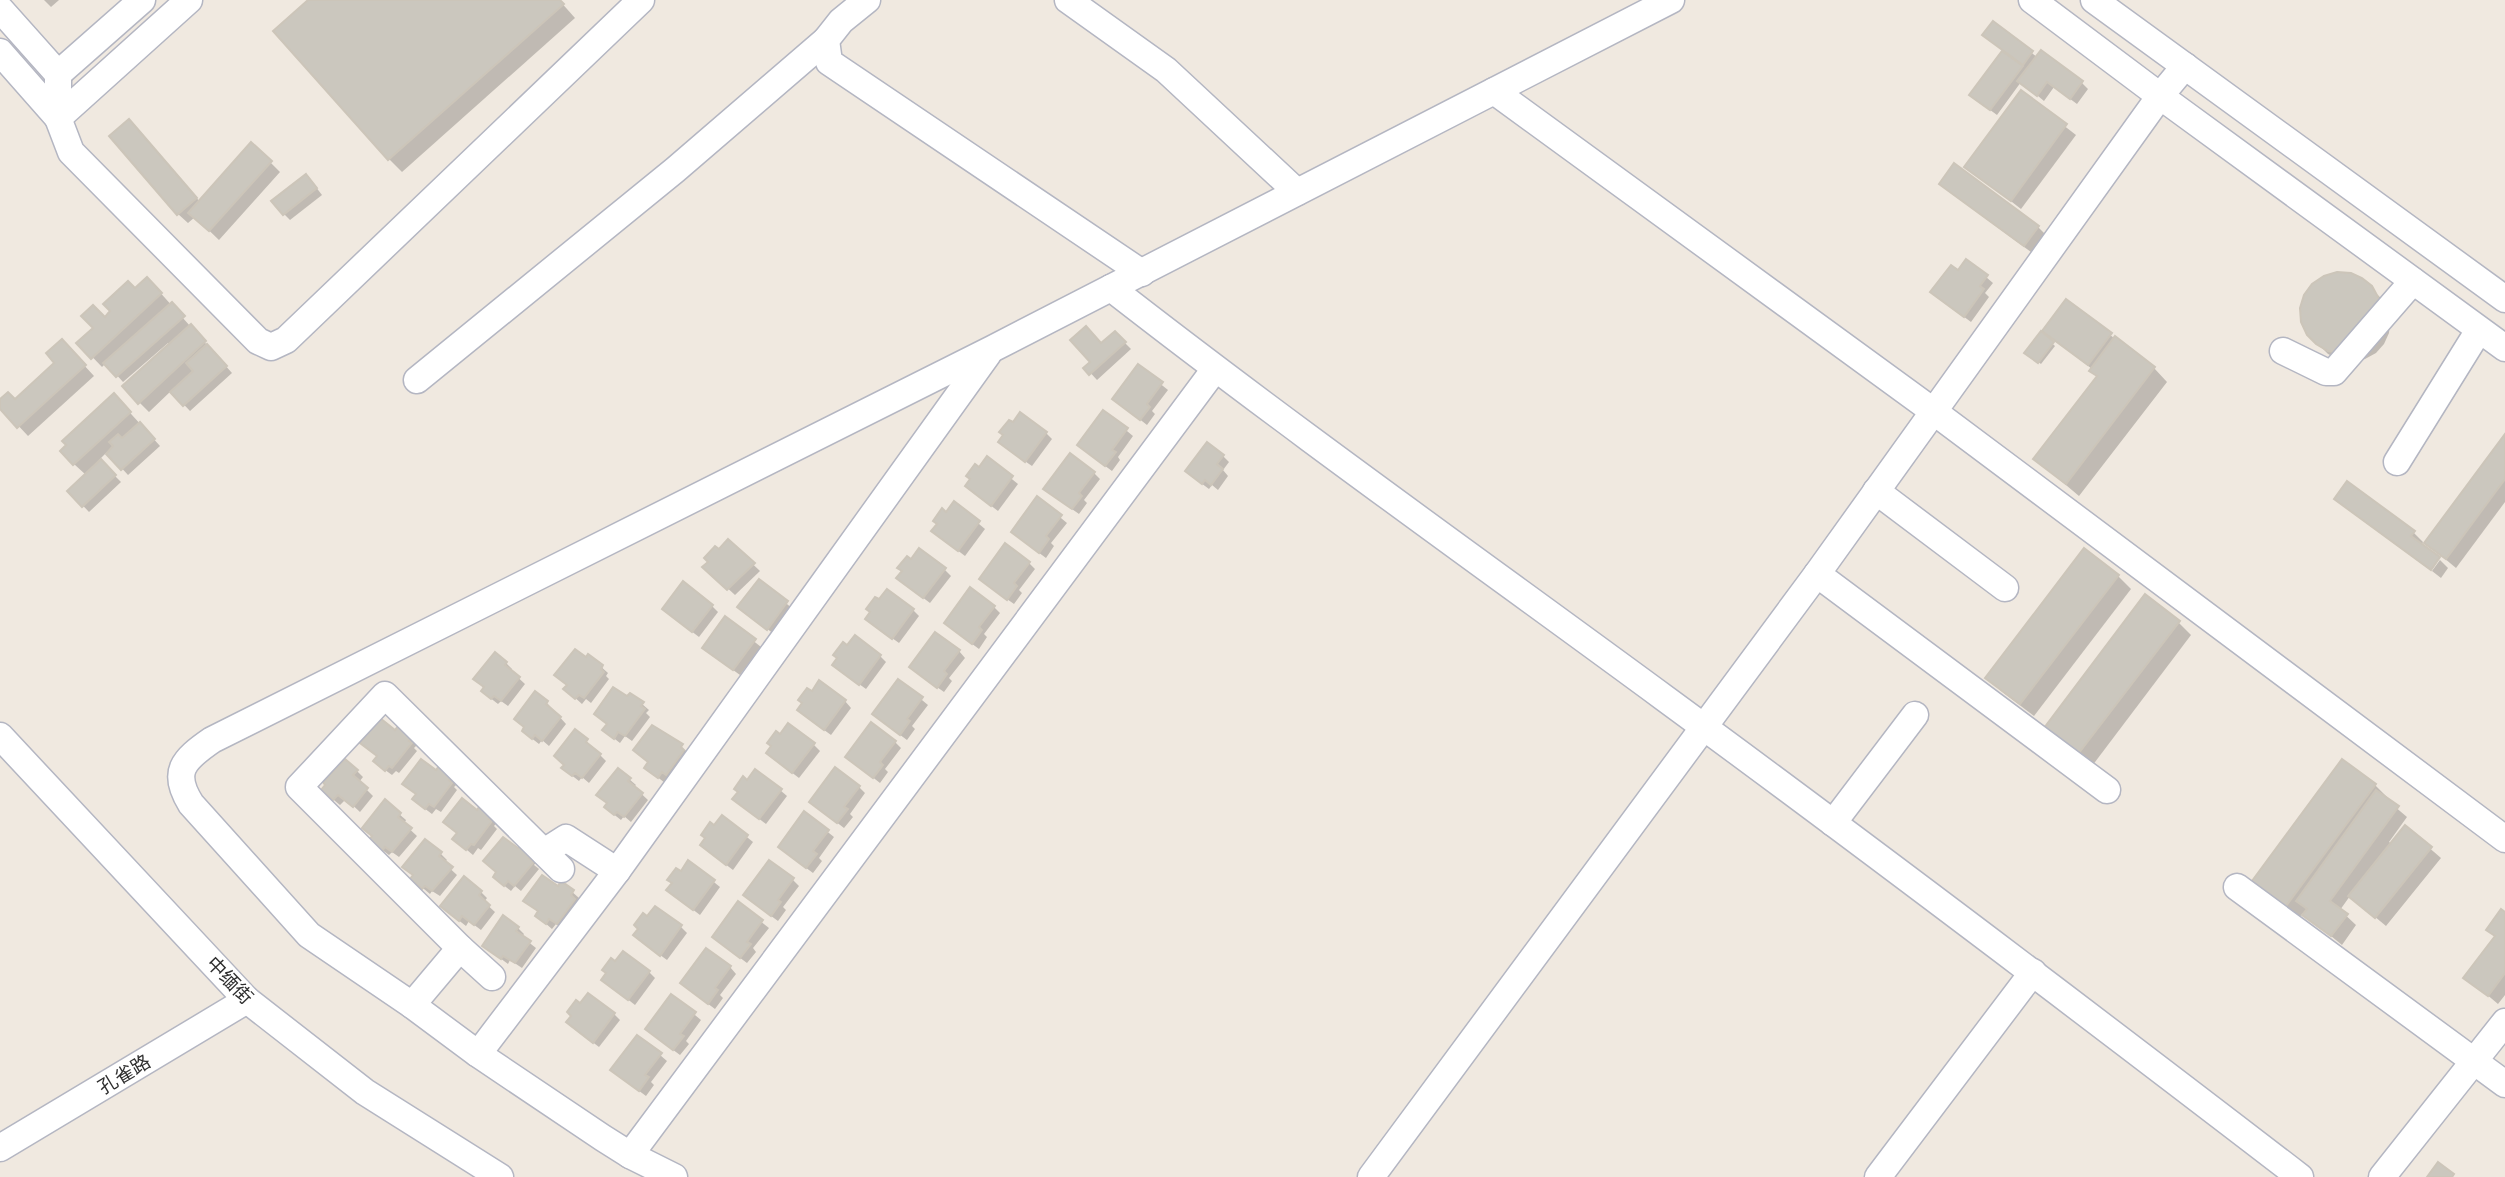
<svg xmlns="http://www.w3.org/2000/svg" width="2505" height="1177" viewBox="0 0 2505 1177" font-family="Quicksand,'Noto Sans SC',sans-serif">
  <style>
    .shadow { fill: #0003 }
    .building { fill: #cbc7be; stroke: #ccc5b9; stroke-width: 2 }
    .lines { fill: none; stroke-linecap: round; stroke-linejoin: round }
    .minor-casing { stroke: #b4b6c2; stroke-width: 29 }
    .minor { stroke: #fff; stroke-width: 26 }
    .labels { text-anchor: middle; dominant-baseline: central; stroke-width: 5; stroke-linejoin: round; paint-order: stroke }
    .street-label { font-size: 19px; fill: #2e2e2e; stroke: #fff }
  </style>
  <rect width="100%" height="100%" fill="#f0e9e0"/>
  <g class="shadow">
    <polygon points="44,0 59,0 51,7"/>
    <polygon points="311,0 559,0 575,18 402,172 389,159"/>
    <polygon points="1993,23 2037,57 2041,52 2082,83 2088,89 2077,104 2054,87 2044,101 2021,82 1997,115 1978,101 1972,95 2004,51"/>
    <polygon points="2022,93 2076,135 2021,209 1967,167"/>
    <polygon points="139,131 200,202 270,162 280,172 219,240 195,217 188,223 178,214"/>
    <polygon points="1955,166 2038,227 2048,237 2035,255 1951,193 1941,184"/>
    <polygon points="312,182 322,195 290,220 284,214"/>
    <polygon points="1958,273 1986,277 1993,283 1985,293 1989,297 1971,322 1939,298"/>
    <polygon points="2370,288 2381,298 2390,321 2389,333 2384,344 2376,353 2365,359 2353,362 2340,360 2328,354 2308,334"/>
    <polygon points="157,289 232,373 190,411 171,391 149,412 139,402 170,345 168,343 123,382 106,363 102,367 79,343 135,290"/>
    <polygon points="2066,302 2154,368 2167,382 2079,496 2035,459 2098,377 2092,369 2044,331"/>
    <polygon points="1115,333 1131,349 1097,380 1086,368 1092,362 1101,345"/>
    <polygon points="2041,334 2055,346 2041,364 2029,355"/>
    <polygon points="71,351 94,376 28,436 0,406 0,402 15,401"/>
    <polygon points="1138,366 1168,390 1152,411 1155,414 1147,425 1114,399"/>
    <polygon points="123,405 160,446 128,475 107,452 99,460 121,482 89,512 69,491 86,475 74,464"/>
    <polygon points="1104,412 1133,436 1118,457 1120,460 1112,471 1085,451"/>
    <polygon points="1046,433 1052,439 1032,466 1006,448"/>
    <polygon points="2505,437 2505,502 2456,568 2426,543"/>
    <polygon points="1223,456 1229,462 1223,470 1228,476 1218,490 1212,485 1209,489 1193,477"/>
    <polygon points="987,459 1018,484 998,511 973,492 979,469"/>
    <polygon points="1094,473 1100,479 1084,500 1087,503 1079,514 1052,495"/>
    <polygon points="2347,484 2414,533 2423,542 2421,546 2437,558 2429,569 2346,508 2336,499"/>
    <polygon points="1038,499 1067,523 1051,543 1054,546 1046,558 1019,538"/>
    <polygon points="954,503 985,529 965,556 940,537 946,514"/>
    <polygon points="728,541 760,571 735,595 711,573 719,552"/>
    <polygon points="2440,560 2448,568 2441,578 2432,571"/>
    <polygon points="1029,563 1035,569 1019,590 1022,593 1014,604 987,585"/>
    <polygon points="944,569 951,576 930,603 905,584 904,571"/>
    <polygon points="2118,576 2131,589 2034,716 2001,691 1988,678"/>
    <polygon points="759,581 793,609 774,634 746,613"/>
    <polygon points="712,606 718,612 699,637 670,615"/>
    <polygon points="994,607 1000,613 984,634 987,637 979,649 952,629"/>
    <polygon points="913,610 919,616 899,643 874,625"/>
    <polygon points="726,619 761,647 740,675 711,654"/>
    <polygon points="2178,622 2191,635 2089,770 2056,745"/>
    <polygon points="959,651 965,658 949,678 952,681 944,692 917,673"/>
    <polygon points="589,656 608,673 606,676 609,679 591,703 586,699 582,704 572,695"/>
    <polygon points="880,656 886,662 866,689 841,671"/>
    <polygon points="506,663 512,669 511,671 525,684 508,706 501,701 498,704 489,697 481,685"/>
    <polygon points="899,681 928,705 912,726 915,729 907,740 880,720"/>
    <polygon points="536,694 547,703 566,724 549,746 542,740 539,744 530,737"/>
    <polygon points="627,699 642,704 649,710 646,713 650,717 632,741 625,736 620,743 611,736 609,725"/>
    <polygon points="845,701 851,708 831,735 805,716"/>
    <polygon points="399,728 418,744 414,748 417,751 399,773 396,771 392,775 381,767 379,757"/>
    <polygon points="652,728 688,752 665,783 646,768 650,763"/>
    <polygon points="576,731 606,761 589,783 582,777 579,781 570,774"/>
    <polygon points="895,742 901,748 885,769 888,772 880,783 847,757"/>
    <polygon points="814,745 820,751 799,778 774,759"/>
    <polygon points="2343,761 2375,785 2388,798 2387,800 2407,817 2389,842 2392,844 2405,827 2441,858 2386,926 2350,896 2340,910 2356,925 2342,945 2303,913 2299,918 2267,894 2254,881"/>
    <polygon points="357,771 363,777 359,782 373,796 360,812 346,799 340,805 329,796"/>
    <polygon points="436,773 451,778 457,784 454,787 457,790 441,812 436,809 432,814 420,805 417,795 404,784"/>
    <polygon points="629,779 636,785 634,787 648,800 631,822 624,816 621,820 612,813 608,804"/>
    <polygon points="859,787 865,793 850,814 853,817 844,828 818,808"/>
    <polygon points="780,790 787,796 766,824 741,805 740,792"/>
    <polygon points="385,802 406,820 404,824 417,836 399,857 392,852 389,855 377,846"/>
    <polygon points="482,807 498,821 494,826 497,829 481,850 478,848 473,855 461,845 459,833"/>
    <polygon points="805,814 834,837 819,858 822,861 813,873 786,853"/>
    <polygon points="722,817 753,842 733,870 708,851"/>
    <polygon points="521,847 537,861 534,865 539,869 521,891 515,886 511,891 501,883"/>
    <polygon points="441,854 447,860 444,863 457,875 440,896 432,891 430,894 412,879"/>
    <polygon points="689,862 720,887 700,915 675,896 681,873"/>
    <polygon points="793,880 799,886 783,907 786,910 778,921 751,901"/>
    <polygon points="562,883 579,898 576,902 580,906 564,929 556,924 552,929 537,916 540,912 532,907 558,889"/>
    <polygon points="481,892 487,898 484,902 495,912 481,930 469,921 466,926 448,912"/>
    <polygon points="739,904 769,928 753,948 756,952 747,963 720,943"/>
    <polygon points="2505,914 2505,995 2498,1004 2466,977 2496,937"/>
    <polygon points="504,918 518,928 524,934 522,937 536,948 522,968 510,960 508,964 484,946"/>
    <polygon points="648,919 681,927 687,933 667,960 641,941"/>
    <polygon points="730,967 736,974 720,995 723,998 715,1009 688,989"/>
    <polygon points="649,972 655,978 635,1005 603,980"/>
    <polygon points="672,996 701,1020 686,1041 689,1044 680,1055 653,1035"/>
    <polygon points="614,1014 620,1020 599,1047 574,1028"/>
    <polygon points="660,1055 667,1061 651,1082 654,1085 646,1096 619,1076"/>
  </g>
  <g class="building">
    <polygon points="308,0 560,0 564,4 388,160 273,31"/>
    <polygon points="1993,21 2033,51 2023,65 1982,35"/>
    <polygon points="2041,50 2083,81 2070,99 2047,82 2037,96 2017,81"/>
    <polygon points="2002,51 2023,66 1990,110 1969,95"/>
    <polygon points="2021,90 2067,124 2011,201 1964,167"/>
    <polygon points="129,119 197,198 177,215 109,136"/>
    <polygon points="251,142 272,161 209,231 188,213"/>
    <polygon points="1954,163 2039,226 2024,246 1939,184"/>
    <polygon points="306,174 317,188 283,215 271,201"/>
    <polygon points="1966,259 1988,275 1980,286 1984,289 1964,317 1930,292 1951,265 1958,270"/>
    <polygon points="2337,272 2351,273 2362,278 2372,286 2378,297 2381,310 2342,353 2328,351 2316,344 2307,335 2301,322 2300,308 2304,295 2312,284 2324,276"/>
    <polygon points="147,277 162,293 91,359 76,343 93,328 81,316 93,305 105,317 110,311 103,304 128,281 135,288"/>
    <polygon points="2066,299 2112,333 2088,365 2042,331"/>
    <polygon points="172,302 185,316 116,377 103,363"/>
    <polygon points="191,324 206,341 138,404 122,386"/>
    <polygon points="1086,326 1101,343 1115,331 1126,342 1089,375 1083,368 1090,362 1070,340"/>
    <polygon points="2041,331 2054,342 2038,363 2024,353"/>
    <polygon points="2115,336 2155,367 2066,484 2033,459 2097,376 2089,371"/>
    <polygon points="62,339 86,365 17,428 0,409 0,399 8,392 15,399 54,363 46,353"/>
    <polygon points="207,344 227,366 183,406 170,392 193,371 186,363"/>
    <polygon points="1138,364 1163,382 1147,404 1150,407 1140,420 1112,399"/>
    <polygon points="114,393 131,412 73,465 60,451 66,445 62,441"/>
    <polygon points="1103,410 1128,428 1112,450 1116,452 1105,466 1077,445"/>
    <polygon points="1020,412 1047,432 1025,462 998,442 1003,435 999,432 1009,420 1013,422"/>
    <polygon points="140,422 155,439 121,470 106,454 113,446 109,442 118,434 122,438"/>
    <polygon points="2505,434 2505,479 2446,559 2424,543"/>
    <polygon points="1207,442 1224,455 1217,464 1223,469 1211,485 1205,480 1202,484 1185,471"/>
    <polygon points="1070,453 1095,472 1079,493 1082,496 1072,509 1043,489"/>
    <polygon points="987,456 1013,476 991,506 965,486 970,479 966,476 975,464 979,467"/>
    <polygon points="101,459 116,475 82,507 67,491"/>
    <polygon points="2347,481 2415,531 2411,536 2440,557 2431,570 2334,499"/>
    <polygon points="1037,496 1062,515 1046,536 1049,539 1039,553 1011,532"/>
    <polygon points="954,501 980,521 958,551 931,531 937,524 933,521 942,508 946,512"/>
    <polygon points="728,539 755,563 727,590 702,567 708,562 704,558 715,546 719,549"/>
    <polygon points="1005,543 1030,562 1014,583 1017,586 1007,600 979,579"/>
    <polygon points="919,548 946,568 923,598 896,578 902,571 897,568 907,556 911,559"/>
    <polygon points="2084,548 2119,575 2020,704 1985,678"/>
    <polygon points="759,579 788,601 767,630 737,607"/>
    <polygon points="683,581 713,605 692,632 662,609"/>
    <polygon points="970,587 995,606 979,627 982,630 972,644 944,623"/>
    <polygon points="887,589 914,609 892,639 865,619 870,612 866,609 875,597 879,599"/>
    <polygon points="2145,594 2180,621 2075,758 2041,732"/>
    <polygon points="725,616 756,639 733,670 702,648"/>
    <polygon points="935,632 960,650 944,671 947,674 937,688 909,667"/>
    <polygon points="855,635 881,655 859,685 832,665 837,658 833,655 843,642 847,645"/>
    <polygon points="575,649 586,657 588,654 603,665 601,669 604,672 584,698 579,695 575,699 563,689 567,685 554,675"/>
    <polygon points="495,652 507,662 505,665 520,677 501,701 494,696 491,699 481,691 484,687 473,679"/>
    <polygon points="898,679 923,697 907,719 910,721 900,735 872,714"/>
    <polygon points="819,680 846,700 824,730 797,710 802,703 798,700 807,688 812,691"/>
    <polygon points="613,687 627,696 630,693 644,702 641,706 645,709 625,736 618,732 614,739 602,730 607,724 594,714"/>
    <polygon points="535,691 548,701 546,704 561,717 542,741 535,735 532,739 522,731 524,727 514,719"/>
    <polygon points="380,718 395,730 399,725 413,736 409,741 412,743 392,768 389,766 385,771 373,761 377,756 360,743"/>
    <polygon points="871,722 896,741 880,762 883,765 873,778 845,757"/>
    <polygon points="788,723 815,743 792,773 766,753 771,746 767,743 776,731 780,734"/>
    <polygon points="652,725 683,744 681,747 684,750 666,775 662,772 658,778 644,768 648,762 633,750"/>
    <polygon points="575,729 588,739 586,742 601,754 582,778 575,773 572,776 561,768 564,765 554,756"/>
    <polygon points="345,759 358,770 353,775 368,788 353,807 338,795 333,800 321,790 325,785 323,782"/>
    <polygon points="421,759 436,770 439,766 452,776 449,780 452,783 434,807 429,804 425,809 412,799 416,794 402,784"/>
    <polygon points="2342,759 2376,784 2286,906 2252,881"/>
    <polygon points="835,767 860,786 844,807 848,809 837,823 809,802"/>
    <polygon points="618,768 631,778 628,781 643,793 624,817 617,812 614,815 604,807 607,803 596,795"/>
    <polygon points="755,769 782,789 759,819 732,799 738,792 734,789 743,776 747,780"/>
    <polygon points="2376,790 2399,806 2330,901 2348,914 2331,936 2302,915 2307,909 2296,901"/>
    <polygon points="462,798 477,810 481,804 493,814 489,819 492,821 474,845 471,844 466,850 452,839 457,833 443,822"/>
    <polygon points="385,799 401,813 398,817 412,828 392,852 385,847 382,851 369,840 372,836 362,828"/>
    <polygon points="804,811 829,830 813,851 817,854 806,868 778,847"/>
    <polygon points="722,815 748,835 726,865 700,845 705,838 701,835 710,822 714,825"/>
    <polygon points="2405,825 2432,847 2375,918 2348,896"/>
    <polygon points="503,837 518,848 521,845 532,854 529,858 534,862 514,886 508,881 504,886 493,877 496,872 483,861"/>
    <polygon points="425,839 442,852 439,856 453,867 432,891 425,886 422,889 410,879 413,875 402,867"/>
    <polygon points="688,860 715,880 693,910 666,890 672,883 667,880 676,868 681,871"/>
    <polygon points="769,860 794,878 778,900 781,902 771,916 743,895"/>
    <polygon points="542,875 558,886 561,881 574,890 571,895 575,899 557,924 549,919 546,924 535,916 538,911 523,901"/>
    <polygon points="464,876 482,891 479,895 490,905 474,925 462,916 459,921 440,906"/>
    <polygon points="738,901 763,920 747,942 751,944 740,958 712,937"/>
    <polygon points="655,906 682,925 660,956 633,935 638,929 634,925 643,913 647,916"/>
    <polygon points="2501,909 2505,912 2505,973 2488,996 2463,978 2495,936 2486,930"/>
    <polygon points="503,915 519,927 516,931 531,941 515,963 503,956 501,959 482,946"/>
    <polygon points="706,948 731,966 715,988 718,990 708,1004 680,983"/>
    <polygon points="623,951 650,971 628,1000 601,980 606,973 602,970 611,958 615,961"/>
    <polygon points="588,993 615,1013 593,1043 566,1022 571,1016 567,1012 576,1000 580,1003"/>
    <polygon points="671,994 696,1012 680,1034 684,1036 673,1050 645,1029"/>
    <polygon points="637,1035 662,1053 645,1075 649,1077 639,1091 610,1070"/>
    <polygon points="2438,1162 2454,1174 2452,1177 2427,1177"/>
  </g>
  <g class="lines">
    <g class="minor-casing">
      <g id="minor">
        <polyline points="867,0 841,21 826,40 829,62 1142,273"/>
        <polyline points="1068,0 1166,70 1297,192"/>
        <polyline points="2032,0 2160,96 2505,348"/>
        <polyline points="2094,0 2505,299"/>
        <polyline points="0,9 58,74 142,0"/>
        <polyline points="0,52 58,118 189,0"/>
        <polyline points="58,74 58,118 71,152 258,341 271,347 286,340 641,0"/>
        <polyline points="1494,91 1933,411 2505,839"/>
        <path d="M1111,288C1292,429 1478,561 1663,697C1877,854 2089,1015 2300,1177"/>
        <polyline points="2283,351 2326,372 2334,372 2413,281"/>
        <polyline points="417,380 675,170 826,40"/>
        <polyline points="2397,462 2479,330"/>
        <polyline points="1876,491 2005,588"/>
        <polyline points="1817,574 2107,790"/>
        <polyline points="0,736 247,1000 365,1092 500,1177"/>
        <polyline points="1833,823 1915,715"/>
        <polyline points="544,852 566,838 617,871"/>
        <polyline points="2237,887 2505,1084"/>
        <polyline points="492,977 460,948 299,787 385,695 561,869"/>
        <polyline points="412,1005 460,948"/>
        <polyline points="478,1054 617,871 988,354"/>
        <polyline points="0,1148 247,1000"/>
        <polyline points="630,1155 1215,369"/>
        <path d="M674,1177L630,1155L603,1138L478,1054L412,1005L309,935L191,804C171,772 183,760 212,740L992,349L1671,0"/>
        <polyline points="1371,1177 1817,574 2160,96 2185,66"/>
        <polyline points="1878,1177 2033,972"/>
        <polyline points="2382,1177 2505,1022"/>
      </g>
    </g>
    <use href="#minor" class="minor"/>
  </g>
  <g class="labels">
    <g class="street-label">
      <text transform="translate(230 980) rotate(46)">中缅街</text>
      <text transform="translate(124 1074) rotate(-31)">孔雀路</text>
    </g>
  </g>
</svg>
